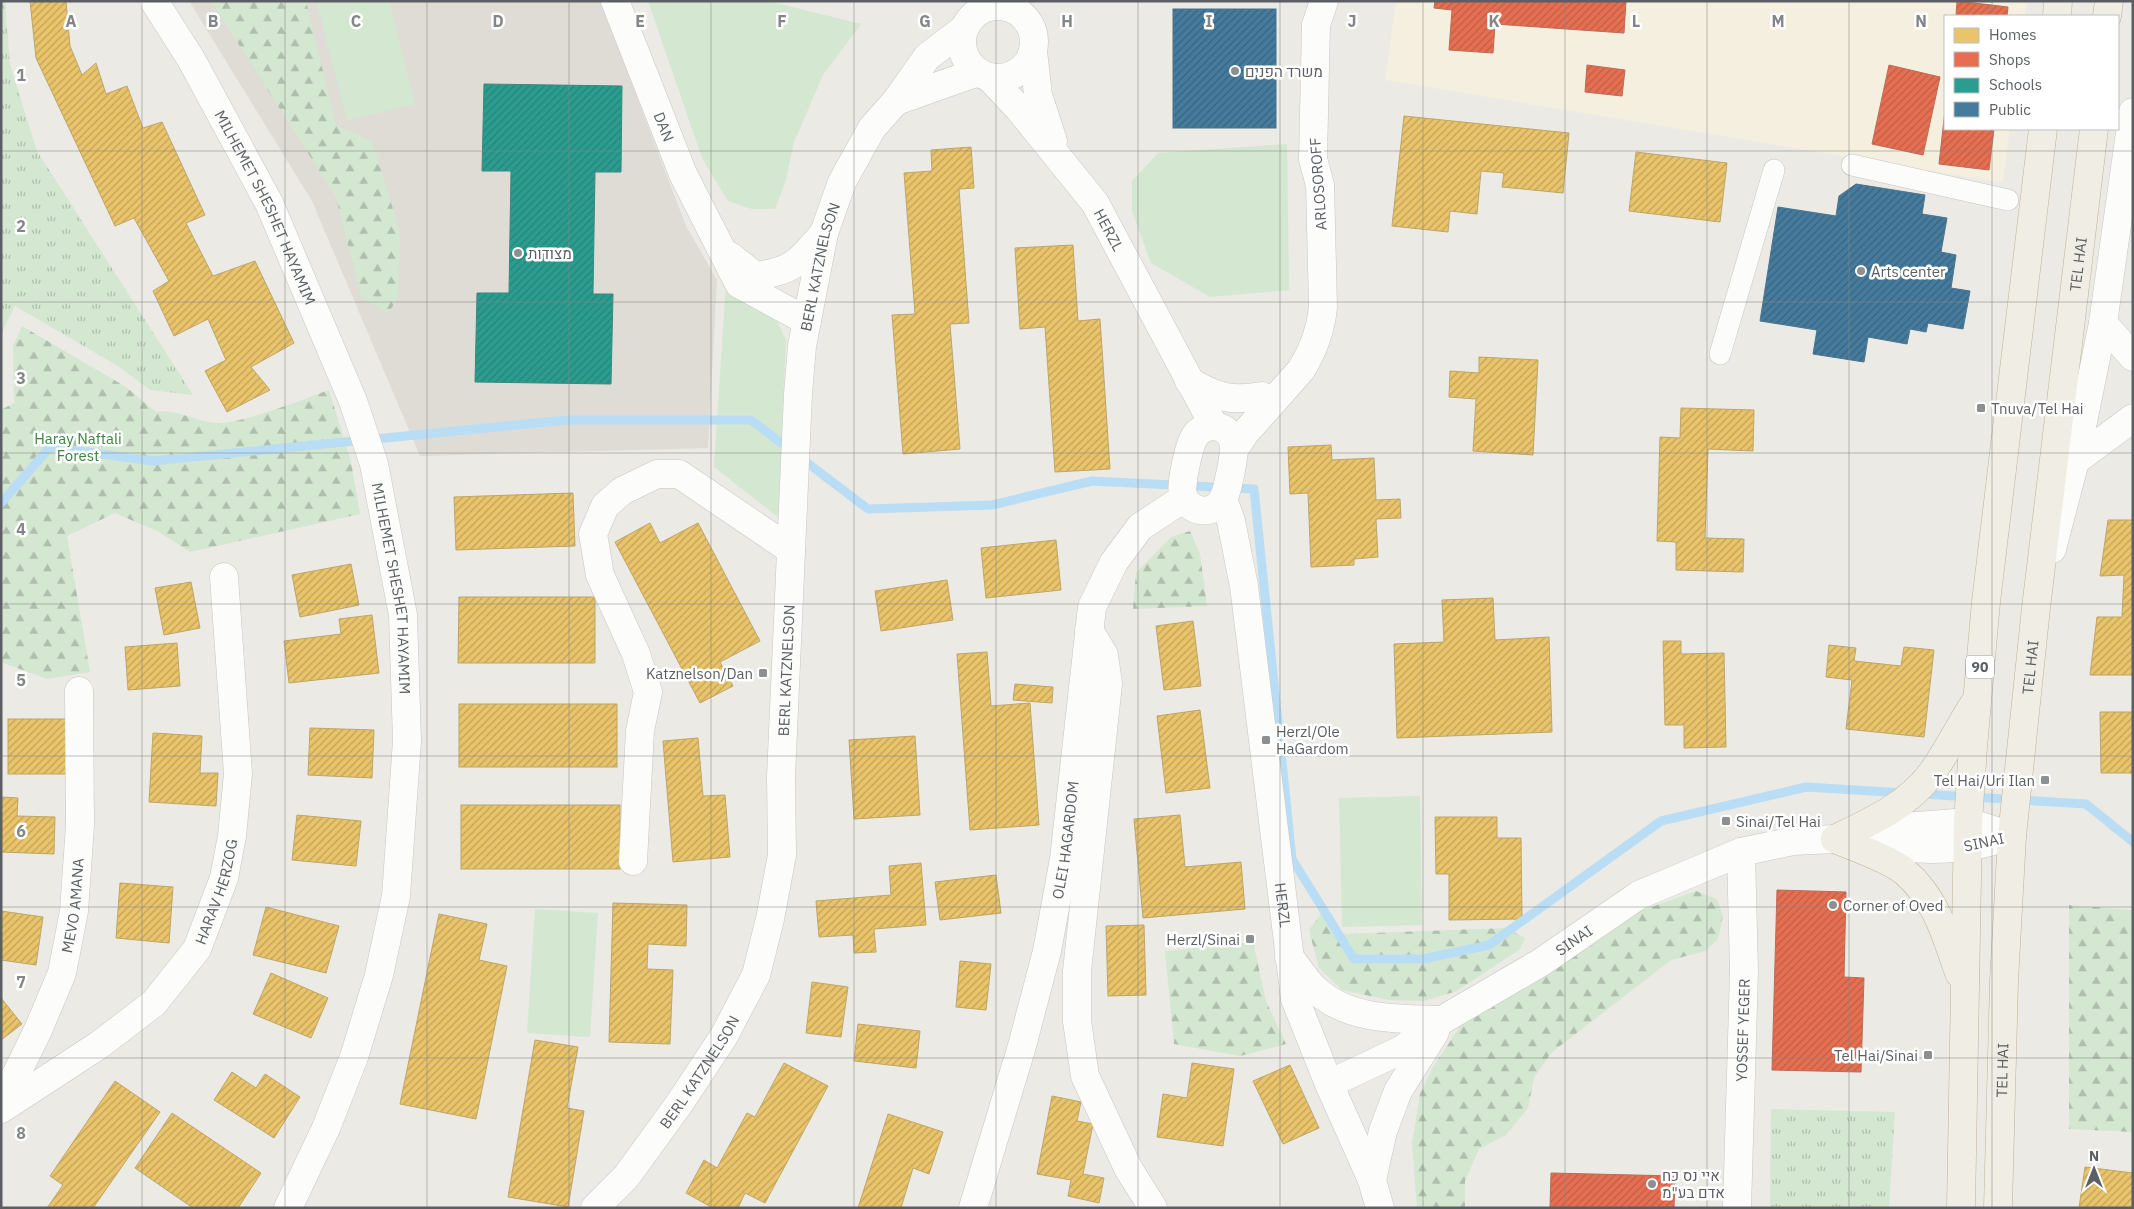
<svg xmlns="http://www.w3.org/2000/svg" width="2134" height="1209" viewBox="0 0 2134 1209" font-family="'IBM Plex Sans',Heebo,sans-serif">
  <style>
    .commercial { fill: #f4efde }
    .education { fill: #dedcd5 }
    .grass { fill: url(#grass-tufts) }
    .forest { fill: url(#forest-firs) }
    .green { fill: #d4e7d1 }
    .homes { fill: url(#homes-hatch); stroke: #bea668 }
    .shops { fill: url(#shops-hatch); stroke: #bd6a56 }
    .schools { fill: url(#schools-hatch); stroke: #398a82 }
    .public { fill: url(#public-hatch); stroke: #4c738c }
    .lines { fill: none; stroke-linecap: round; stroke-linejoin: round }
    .stream { stroke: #b9ddf5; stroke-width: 9 }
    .pedestrian-casing { stroke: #c6c6c6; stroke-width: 22 }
    .minor-casing { stroke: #c6c6c6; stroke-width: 29 }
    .tertiary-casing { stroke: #c6c6c6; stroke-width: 29 }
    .trunk-casing { stroke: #c1b294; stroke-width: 29 }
    .pedestrian { stroke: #fcfcfb; stroke-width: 21 }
    .minor { stroke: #fcfcfb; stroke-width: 28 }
    .tertiary { stroke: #fcfcfb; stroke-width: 28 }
    .trunk { stroke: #f0eee4; stroke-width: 28 }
    .grid { fill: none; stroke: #838687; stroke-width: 1; stroke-opacity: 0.55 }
    .poi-dot { fill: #8d9090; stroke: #fff; stroke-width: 2 }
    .labels { text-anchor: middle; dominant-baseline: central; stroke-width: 5; stroke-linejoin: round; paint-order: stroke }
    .shield { fill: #fff; stroke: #8c8f92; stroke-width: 1 }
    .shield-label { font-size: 14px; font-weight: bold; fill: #5b5f63 }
    .poi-label { font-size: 15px; fill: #5b5f63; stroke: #fff; text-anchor: start }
    .street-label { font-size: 15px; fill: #5b5f63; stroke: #fff }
    .park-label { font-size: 15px; fill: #38853a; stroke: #fff }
    .grid-label { font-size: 16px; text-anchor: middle; font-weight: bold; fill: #838687; stroke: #fff; stroke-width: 5; stroke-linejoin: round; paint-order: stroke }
  </style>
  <defs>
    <pattern id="grass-tufts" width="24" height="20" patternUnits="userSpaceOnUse" patternTransform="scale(1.25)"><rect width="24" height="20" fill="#d4e7d1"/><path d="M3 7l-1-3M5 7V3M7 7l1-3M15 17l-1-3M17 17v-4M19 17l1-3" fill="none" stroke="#afbead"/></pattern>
    <pattern id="forest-firs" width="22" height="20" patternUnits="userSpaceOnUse" patternTransform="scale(1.25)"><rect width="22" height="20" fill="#d4e7d1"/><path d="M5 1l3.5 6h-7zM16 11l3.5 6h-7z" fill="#afbead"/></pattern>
    <pattern id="homes-hatch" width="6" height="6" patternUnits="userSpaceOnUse" patternTransform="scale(1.25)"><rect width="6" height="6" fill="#e9c46a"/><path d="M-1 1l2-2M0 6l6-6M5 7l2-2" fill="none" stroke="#c0a25b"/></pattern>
    <pattern id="shops-hatch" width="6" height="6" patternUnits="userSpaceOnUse" patternTransform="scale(1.25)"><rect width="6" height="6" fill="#e76f51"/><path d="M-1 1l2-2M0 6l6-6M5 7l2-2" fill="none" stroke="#be5e47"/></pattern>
    <pattern id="schools-hatch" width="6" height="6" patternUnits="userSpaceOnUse" patternTransform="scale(1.25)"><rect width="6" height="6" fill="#2a9d8f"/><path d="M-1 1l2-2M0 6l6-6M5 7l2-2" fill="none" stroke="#278378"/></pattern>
    <pattern id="public-hatch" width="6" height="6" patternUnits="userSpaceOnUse" patternTransform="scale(1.25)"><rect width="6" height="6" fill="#457b9d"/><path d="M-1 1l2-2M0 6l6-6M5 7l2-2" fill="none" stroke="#3a637d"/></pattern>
  </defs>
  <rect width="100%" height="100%" fill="#ebeae5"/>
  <polygon class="commercial" points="1396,1 2027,1 2025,16 1945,16 1945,129 2010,129 2003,183 1385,80"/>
  <polygon class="education" points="189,1 596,1 601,3 686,226 717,280 708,448 420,456 312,201"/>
  <g class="grass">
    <polygon points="1,1 5,1 10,65 37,151 193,395 150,390 118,366 15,306 1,334"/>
    <polygon points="1771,1109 1895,1112 1889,1208 1770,1208"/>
  </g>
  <g class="forest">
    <polygon points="211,1 306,1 336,125 372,141 400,232 398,297 388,314 361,297 336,197"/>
    <path d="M22,326L126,387L156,412C181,409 202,425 221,423C253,420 298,401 329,390L351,462L360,514L190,552L159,532L115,513L67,536L90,672L47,679L1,662V410L14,403L13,346Z"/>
    <polygon points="1190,531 1200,554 1207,606 1133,609 1136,573 1171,537"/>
    <polygon points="1696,891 1717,899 1723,916 1718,939 1705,951 1671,960 1551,1053 1534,1078 1528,1108 1506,1135 1479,1149 1465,1181 1465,1208 1417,1208 1412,1143 1420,1094 1433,1067 1461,1025 1629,915"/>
    <polygon points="2069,905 2133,910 2133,1132 2069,1129"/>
    <polygon points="1323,911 1332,931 1348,934 1506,928 1525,938 1520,949 1457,991 1424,1001 1389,1000 1342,990 1319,968 1309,930"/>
    <polygon points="1253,942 1266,1001 1286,1044 1240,1056 1174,1044 1165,951"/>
  </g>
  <g class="green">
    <polygon points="316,1 389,1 415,104 347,121"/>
    <polygon points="648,1 768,1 861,24 823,75 794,142 785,183 775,209 752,209 728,201 702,158"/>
    <polygon points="1287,144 1289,290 1210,297 1151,263 1132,211 1132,181 1158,153"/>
    <polygon points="726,282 772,311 786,340 778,517 714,467"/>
    <polygon points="1420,796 1422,925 1342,927 1339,798"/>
    <polygon points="535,909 598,913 590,1037 527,1033"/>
  </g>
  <g class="homes">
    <polygon points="30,1 66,1 70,46 82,75 96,63 106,94 127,86 143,128 162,122 205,215 186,223 213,276 255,261 294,343 251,367 270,390 227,412 205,371 226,360 208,319 174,336 153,291 169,281 134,218 115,226 36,58"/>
    <polygon points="1404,116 1569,133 1563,193 1502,187 1504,173 1481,171 1477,214 1450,211 1448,232 1392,226"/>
    <polygon points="971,147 974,188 959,189 969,323 950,324 960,449 903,454 892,315 915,314 904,173 932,171 931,150"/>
    <polygon points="1636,152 1727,163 1720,222 1629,211"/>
    <polygon points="1073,245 1078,321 1100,319 1110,469 1055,472 1045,327 1020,329 1015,248"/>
    <polygon points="1479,357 1538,360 1533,455 1473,451 1476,399 1449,397 1450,371 1479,373"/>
    <polygon points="1681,408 1754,410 1753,451 1708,449 1705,538 1744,539 1743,572 1676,570 1676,542 1657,541 1660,437 1680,438"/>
    <polygon points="1331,445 1332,460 1374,458 1376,500 1400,499 1401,518 1376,519 1378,557 1354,559 1354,565 1311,567 1308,493 1290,494 1288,447"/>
    <polygon points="573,493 575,546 456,550 454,497"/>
    <polygon points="2108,520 2133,520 2133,675 2090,675 2097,617 2122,617 2124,575 2100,576"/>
    <polygon points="650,523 660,543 698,523 760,641 720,662 733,686 700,703 615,542"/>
    <polygon points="1056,540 1061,590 986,598 981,548"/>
    <polygon points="351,564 359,605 300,617 292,575"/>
    <polygon points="947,580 953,620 881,631 875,591"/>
    <polygon points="191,582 200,628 164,635 155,588"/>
    <polygon points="459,597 595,597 595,663 458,663"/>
    <polygon points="1493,598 1495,640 1549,637 1552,732 1397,738 1394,644 1444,642 1442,600"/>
    <polygon points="372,615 379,673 289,683 284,641 341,634 339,619"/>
    <polygon points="1193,621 1201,686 1164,690 1156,626"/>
    <polygon points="1663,641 1681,641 1681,654 1724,653 1726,747 1684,748 1684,725 1665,725"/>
    <polygon points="177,643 180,686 128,690 125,647"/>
    <polygon points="1829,645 1856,648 1854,661 1901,666 1904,647 1934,650 1924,737 1846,729 1852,680 1826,677"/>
    <polygon points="987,652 991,706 1030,703 1039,825 970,830 957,654"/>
    <polygon points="1015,684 1053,687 1052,703 1013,700"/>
    <rect x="459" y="704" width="158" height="63"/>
    <polygon points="1200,710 1210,788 1166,793 1157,716"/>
    <polygon points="2100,712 2133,712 2133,773 2101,773"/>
    <rect x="8" y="719" width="60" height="55"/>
    <polygon points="310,728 374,730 372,778 308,775"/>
    <polygon points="153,733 202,736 200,773 218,773 216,806 149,802"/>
    <polygon points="915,736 920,815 854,819 849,740"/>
    <polygon points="698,738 703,796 725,795 730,857 673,862 663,741"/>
    <polygon points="1,797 18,798 17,816 55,817 54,854 1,852"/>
    <rect x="461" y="805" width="159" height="64"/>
    <polygon points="297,815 361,821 356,866 292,860"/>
    <polygon points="1180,815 1185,867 1241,862 1245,909 1143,918 1134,819"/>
    <polygon points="1435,817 1497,817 1497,838 1521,838 1522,919 1449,920 1449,874 1436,874"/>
    <polygon points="921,863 926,925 874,929 876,952 854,953 853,935 819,937 816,901 891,895 889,866"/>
    <polygon points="996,875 1001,913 940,920 935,882"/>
    <polygon points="120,883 173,887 169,943 116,938"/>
    <polygon points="613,903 687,905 686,946 648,944 647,969 673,970 670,1044 609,1042"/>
    <polygon points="266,907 339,926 326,973 253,955"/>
    <polygon points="1,911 43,917 36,965 1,960"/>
    <polygon points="439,914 487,924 479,960 507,966 476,1119 400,1104"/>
    <polygon points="1144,925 1146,995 1108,996 1106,926"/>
    <polygon points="960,961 991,964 986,1010 956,1007"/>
    <polygon points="271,973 328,998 311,1038 253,1014"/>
    <polygon points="812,982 848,987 841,1037 806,1033"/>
    <polygon points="1,998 22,1024 1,1040"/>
    <polygon points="858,1024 920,1031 916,1068 854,1061"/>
    <polygon points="535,1040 578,1047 567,1108 584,1111 568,1207 508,1197"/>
    <polygon points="784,1063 828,1086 765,1203 745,1193 738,1208 713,1208 686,1193 704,1160 717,1168 747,1113 755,1117"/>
    <polygon points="1192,1063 1234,1069 1223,1146 1157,1137 1163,1094 1187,1098"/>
    <polygon points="1290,1065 1319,1128 1283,1144 1253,1081"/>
    <polygon points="232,1072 256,1088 265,1074 300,1097 274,1138 214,1100"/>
    <polygon points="115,1081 160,1112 93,1208 47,1208 63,1185 50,1176"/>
    <polygon points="1052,1096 1081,1102 1077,1121 1093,1124 1083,1174 1104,1178 1099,1203 1068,1196 1071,1180 1037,1174"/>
    <polygon points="172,1113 261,1173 238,1208 193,1208 135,1168"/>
    <polygon points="888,1114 943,1132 929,1174 913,1168 901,1208 858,1208"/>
    <polygon points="2085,1167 2133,1173 2133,1208 2079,1208"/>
  </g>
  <g class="shops">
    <polygon points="1435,1 1626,1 1624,33 1495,24 1493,53 1449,50 1452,10 1434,8"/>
    <polygon points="1957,1 2008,7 2007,16 1956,16"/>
    <polygon points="1587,65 1625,70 1622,96 1585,92"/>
    <polygon points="1889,65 1940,77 1923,155 1872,144"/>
    <polygon points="1945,110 1945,129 1994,129 1989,170 1939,164"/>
    <polygon points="1777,890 1846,892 1844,977 1864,978 1861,1072 1772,1070"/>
    <polygon points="1551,1173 1675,1176 1674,1208 1550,1208"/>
  </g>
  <polygon class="schools" points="484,84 622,86 621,172 595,172 593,294 613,294 611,384 475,382 477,293 509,293 511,171 482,171"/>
  <g class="public">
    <rect x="1173" y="9" width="103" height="119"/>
    <polygon points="1856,184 1925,195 1922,214 1947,218 1941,252 1956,255 1951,288 1970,291 1963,329 1928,323 1926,332 1910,329 1907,344 1868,337 1864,362 1813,354 1817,330 1760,321 1778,207 1836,216 1839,196"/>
  </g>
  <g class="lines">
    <g class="stream">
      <polyline points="1,503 50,447 153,461 567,420 751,420 868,509 992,505 1092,481 1254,489 1292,859 1354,959 1423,959 1489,945 1661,821 1806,787 1904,793"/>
      <polyline points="1922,794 2086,804 2133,842"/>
    </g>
    <g class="pedestrian-casing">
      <g id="pedestrian">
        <polyline points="1852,165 2008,200"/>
        <polyline points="1720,354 1774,170"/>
      </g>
    </g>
    <g class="minor-casing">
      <g id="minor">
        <path id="s1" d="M154,1L191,59L269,203L353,401L374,464L403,615L407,741L396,896L379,975L354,1057L326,1128L288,1208"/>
        <path id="s2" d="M615,1L683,174L739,284L807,321"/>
        <polyline points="896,101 978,72"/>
        <path d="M730,256L755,276C794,271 799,262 824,233"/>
        <polyline points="2103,323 2133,357"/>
        <path d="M1235,448L1245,433L1301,370C1313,351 1321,329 1323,307L1320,185L1313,159L1316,25L1324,1"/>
        <polyline points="2075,461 2133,418"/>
        <polyline points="2052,549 2075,461 2103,323 2133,112"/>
        <polyline points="1089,630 1104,655 1108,684 1077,971 1077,1021 1085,1076 1128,1168 1153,1208"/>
        <polyline points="633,861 640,731 648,692 636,654 600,575 593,534 605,506 622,491 657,474 679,474 791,550"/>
        <polyline points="1329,1084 1372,1180 1380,1208"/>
        <path id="s3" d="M1,1105L38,1030L62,973L74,911L80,825L79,691"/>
        <path id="s4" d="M1,1109L99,1045L154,1003L197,949L224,878L232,836L238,774L224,577"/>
        <path id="s5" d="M595,1208L626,1177L679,1104L724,1036L756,975L770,919L782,855L781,777L798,394L802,346L824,233L842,182L872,128L896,101L927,57L964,29"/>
        <path id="s6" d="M1737,1208L1744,972L1741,852"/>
      </g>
    </g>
    <g class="tertiary-casing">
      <g id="tertiary">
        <circle cx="998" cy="42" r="36"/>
        <polyline points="1033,51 1038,95 1053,141"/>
        <path id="s7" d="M989,77L1019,109L1095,203L1214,426"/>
        <path d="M1189,381C1216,397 1231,402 1262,396"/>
        <path d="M1214,426C1241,431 1234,455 1230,475C1228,483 1227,493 1222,501C1212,516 1189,513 1183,495C1180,485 1189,445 1195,436C1199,429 1207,427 1214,426Z"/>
        <path id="s8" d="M1223,499L1231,521L1244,586L1295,999L1329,1084L1401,1050L1442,1020L1540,963L1639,895L1741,852L1793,841L1835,839L1879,829L1968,822L2012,836"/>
        <path d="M1861,843C1902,849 1949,853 1990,842"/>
        <path d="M1289,957C1298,967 1306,981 1316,990C1349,1021 1400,1019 1442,1020"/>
        <polyline points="1372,1180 1383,1131 1398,1091 1435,1032"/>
        <path id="s9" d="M973,1208L1022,1046L1047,951L1064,859L1092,607L1114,562L1140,527L1184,498"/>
      </g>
    </g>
    <g class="trunk-casing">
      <g id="trunk">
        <polyline points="2057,16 2058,1"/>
        <polyline points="2107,16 2109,1"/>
        <path d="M1835,839C1856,848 1888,858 1905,872C1936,898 1946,936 1959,973"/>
        <path d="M1835,839C1870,822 1907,806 1931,774C1947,752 1959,727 1974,704"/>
        <polyline points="1961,1208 1968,822 1973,747 1986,602 2043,129"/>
        <path id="s10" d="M1998,1208L2004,981L2012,836L2036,608L2094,129"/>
      </g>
    </g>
    <use href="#pedestrian" class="pedestrian"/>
    <use href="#minor" class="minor"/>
    <use href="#tertiary" class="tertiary"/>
    <use href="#trunk" class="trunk"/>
  </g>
  <path class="grid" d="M142,1V1208M285,1V1208M427,1V1208M569,1V1208M711,1V1208M854,1V1208M996,1V1208M1138,1V1208M1280,1V1208M1423,1V1208M1565,1V1208M1707,1V1208M1849,1V1208M1992,1V16M1992,129V1208M1,151H2133M1,302H2133M1,453H2133M1,604H2133M1,756H2133M1,907H2133M1,1058H2133"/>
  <g class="poi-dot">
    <circle cx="1235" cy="71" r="5"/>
    <circle cx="518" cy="253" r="5"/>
    <circle cx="1861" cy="271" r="5"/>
    <rect x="1976" y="403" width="10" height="10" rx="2.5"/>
    <rect x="758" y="668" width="10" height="10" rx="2.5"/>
    <rect x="1261" y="735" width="10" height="10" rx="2.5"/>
    <rect x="2040" y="775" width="10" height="10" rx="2.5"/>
    <rect x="1721" y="816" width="10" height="10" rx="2.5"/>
    <circle cx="1833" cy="905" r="5"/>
    <rect x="1245" y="934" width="10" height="10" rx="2.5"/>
    <rect x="1923" y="1050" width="10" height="10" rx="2.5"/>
    <circle cx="1652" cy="1184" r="5"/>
  </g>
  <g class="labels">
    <rect class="shield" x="1966" y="655.5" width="28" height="23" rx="4"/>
    <g class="shield-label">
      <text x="1980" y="667">90</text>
    </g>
    <g class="poi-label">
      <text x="1245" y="71">משרד הפנים</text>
      <text x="528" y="253">מצודות</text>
      <text x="1871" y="271">Arts center</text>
      <text x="1991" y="408">Tnuva/Tel Hai</text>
      <text x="753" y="673" text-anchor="end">Katznelson/Dan</text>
      <text x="1276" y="731">Herzl/Ole<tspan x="1276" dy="17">HaGardom</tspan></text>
      <text x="2035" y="780" text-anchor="end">Tel Hai/Uri Ilan</text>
      <text x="1736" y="821">Sinai/Tel Hai</text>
      <text x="1843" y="905">Corner of Oved</text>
      <text x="1240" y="939" text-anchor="end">Herzl/Sinai</text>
      <text x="1918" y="1055" text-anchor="end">Tel Hai/Sinai</text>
      <text x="1662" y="1175">איי נס כח<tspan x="1662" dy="17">אדם בע"מ</tspan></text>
    </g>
    <g class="street-label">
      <text stroke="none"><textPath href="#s2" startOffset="135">DAN</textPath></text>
      <text transform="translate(1318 184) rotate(-94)">ARLOSOROFF</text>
      <text stroke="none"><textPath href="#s1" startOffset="235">MILHEMET SHESHET HAYAMIM</textPath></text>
      <text stroke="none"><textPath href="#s7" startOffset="195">HERZL</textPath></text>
      <text stroke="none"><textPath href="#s10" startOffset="948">TEL HAI</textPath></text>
      <text stroke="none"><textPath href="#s5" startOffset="998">BERL KATZNELSON</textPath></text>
      <text stroke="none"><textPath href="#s1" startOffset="640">MILHEMET SHESHET HAYAMIM</textPath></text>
      <text stroke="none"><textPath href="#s10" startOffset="542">TEL HAI</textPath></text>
      <text stroke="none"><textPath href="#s5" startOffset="592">BERL KATZNELSON</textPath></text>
      <text stroke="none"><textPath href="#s9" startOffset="380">OLEI HAGARDOM</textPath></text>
      <text transform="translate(1984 842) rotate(-12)">SINAI</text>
      <text stroke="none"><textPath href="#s4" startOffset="316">HARAV HERZOG</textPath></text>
      <text stroke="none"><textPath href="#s3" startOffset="214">MEVO AMANA</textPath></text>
      <text stroke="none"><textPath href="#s8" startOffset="411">HERZL</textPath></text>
      <text stroke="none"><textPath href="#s8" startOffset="882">SINAI</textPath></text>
      <text stroke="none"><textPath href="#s6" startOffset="178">YOSSEF YEGER</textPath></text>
      <text stroke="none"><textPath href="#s5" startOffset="172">BERL KATZNELSON</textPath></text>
      <text stroke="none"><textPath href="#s10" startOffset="138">TEL HAI</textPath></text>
    </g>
    <g class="park-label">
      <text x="78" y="438">Haray Naftali<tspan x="78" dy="17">Forest</tspan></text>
    </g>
  </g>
  <g class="grid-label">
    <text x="71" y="27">A</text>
    <text x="213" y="27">B</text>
    <text x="356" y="27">C</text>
    <text x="498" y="27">D</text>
    <text x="640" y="27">E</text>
    <text x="782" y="27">F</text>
    <text x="925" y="27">G</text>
    <text x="1067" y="27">H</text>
    <text x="1209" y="27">I</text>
    <text x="1352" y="27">J</text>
    <text x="1494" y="27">K</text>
    <text x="1636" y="27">L</text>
    <text x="1778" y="27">M</text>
    <text x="1921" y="27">N</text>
    <text x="21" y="81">1</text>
    <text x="21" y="232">2</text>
    <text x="21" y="384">3</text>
    <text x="21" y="535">4</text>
    <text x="21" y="686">5</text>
    <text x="21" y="837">6</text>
    <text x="21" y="988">7</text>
    <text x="21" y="1139">8</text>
  </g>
  <rect width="2134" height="1209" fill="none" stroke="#5b5f63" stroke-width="5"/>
  <rect x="1944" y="15" width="175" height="115" fill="#ffffff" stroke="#bdbfc1"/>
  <rect x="1954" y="28" width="25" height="15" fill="#e9c46a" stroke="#bdbfc1"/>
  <text x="1989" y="40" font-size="15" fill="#5b5f63">Homes</text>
  <rect x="1954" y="52" width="25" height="15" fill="#e76f51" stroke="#bdbfc1"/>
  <text x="1989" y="65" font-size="15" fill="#5b5f63">Shops</text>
  <rect x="1954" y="78" width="25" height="15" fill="#2a9d8f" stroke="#bdbfc1"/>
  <text x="1989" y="90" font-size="15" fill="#5b5f63">Schools</text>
  <rect x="1954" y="102" width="25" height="15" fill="#457b9d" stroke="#bdbfc1"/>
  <text x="1989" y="115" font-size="15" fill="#5b5f63">Public</text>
  <g transform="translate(2094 1169)" stroke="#ffffff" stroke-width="4" paint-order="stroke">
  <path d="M0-4L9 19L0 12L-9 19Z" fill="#5b5f63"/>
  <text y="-8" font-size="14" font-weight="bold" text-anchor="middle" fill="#5b5f63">N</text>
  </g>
</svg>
